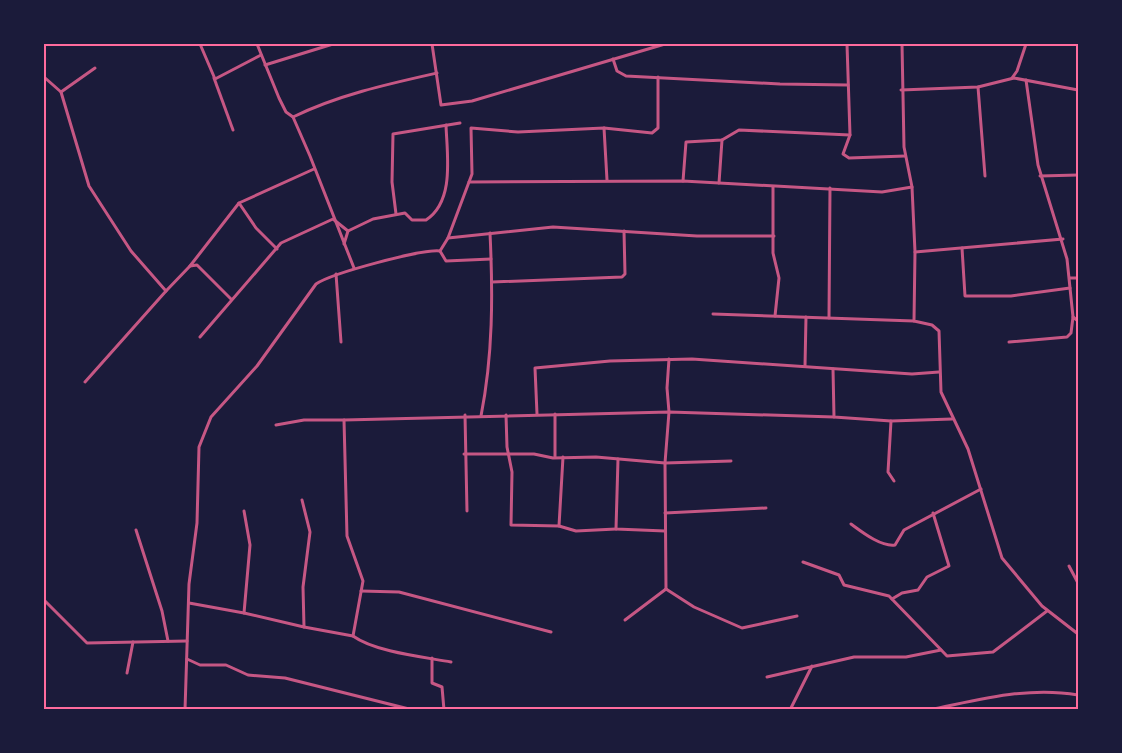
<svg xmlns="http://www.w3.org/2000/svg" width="1122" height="753" viewBox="0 0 1122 753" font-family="Raleway,sans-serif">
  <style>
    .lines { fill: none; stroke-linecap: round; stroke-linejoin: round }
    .minor { stroke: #c65784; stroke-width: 3 }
    .neatline { fill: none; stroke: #ff6b9d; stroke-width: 2 }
  </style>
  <rect width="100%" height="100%" fill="#1b1b3a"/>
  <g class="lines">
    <g class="minor">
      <polyline points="200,44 215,79 261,55"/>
      <polyline points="257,44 279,98 286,112 293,117 310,156 354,268"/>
      <polyline points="432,44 441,105 472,101 665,44"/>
      <polyline points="847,44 850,135 843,154 849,158 905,156"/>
      <polyline points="902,44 904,147 912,187 915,252 914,321 932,325 939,331 941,392 968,449 1002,558 1042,606 1078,634"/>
      <polyline points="613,59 617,71 626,76 780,84 848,85"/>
      <polyline points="265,65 333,44"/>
      <polyline points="44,77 61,92 89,186 131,251 166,291 85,382"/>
      <polyline points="214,78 233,130"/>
      <polyline points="1012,78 1017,71 1026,44"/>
      <polyline points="1026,80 1038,165 1067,259 1073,317"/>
      <polyline points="978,87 985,176"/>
      <polyline points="901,90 978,87 1014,78 1078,90"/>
      <polyline points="61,92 95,68"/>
      <path d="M293,117C338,95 388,84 437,73"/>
      <polyline points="604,128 607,180"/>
      <polyline points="1040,176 1078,175"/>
      <polyline points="683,181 686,142 722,140 739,130 850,135"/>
      <polyline points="469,182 683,181 882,192 912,187"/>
      <polyline points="719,183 722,140"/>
      <polyline points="773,187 773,253 779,278 775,316"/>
      <polyline points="239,203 256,228 277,249"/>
      <polyline points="396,214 392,182 393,134 460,123"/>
      <polyline points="448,238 553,227 697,236 774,236"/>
      <path d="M344,244L348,231L373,219L405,213L412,220H426C455,201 447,155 446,125"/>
      <polyline points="962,248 965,296 1011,296 1070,288"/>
      <polyline points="915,252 1063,239"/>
      <polyline points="491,259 446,261 440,251 448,238 472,174 471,128 518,132 604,128 652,133 658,128 658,77"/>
      <polyline points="190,266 239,203 314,169"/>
      <polyline points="336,274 341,342"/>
      <polyline points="1070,278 1078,278"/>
      <polyline points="492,282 622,277 625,274 624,231"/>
      <polyline points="166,291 190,266 197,265 231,299"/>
      <polyline points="713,314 914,321"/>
      <polyline points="829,318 830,188"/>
      <polyline points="200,337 281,243 333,219 348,231"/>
      <polyline points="1009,342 1067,337 1071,333 1073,317 1078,321"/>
      <polyline points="805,366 806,317"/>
      <polyline points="833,369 834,417 891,421 952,419"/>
      <polyline points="537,414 535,368 610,361 692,359 912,374 939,372"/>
      <polyline points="555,414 555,457"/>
      <polyline points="465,415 467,511"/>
      <polyline points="506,415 507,447 512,472 511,525 559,526 563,457"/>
      <path d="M481,416C493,355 493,295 490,233"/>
      <polyline points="344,420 669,412 834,417"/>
      <polyline points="891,421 888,472 894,481"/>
      <polyline points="276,425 304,420 344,420 347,536 363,581 353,636 304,627"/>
      <polyline points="464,454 534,454 553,458 596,457 665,463 731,461"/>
      <polyline points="618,459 616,529 665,531"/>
      <polyline points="665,513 766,508"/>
      <path d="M851,524C862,532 881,547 895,545L904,530L981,489"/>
      <polyline points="559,526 576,531 616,529"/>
      <polyline points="136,530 162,611 168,641"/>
      <polyline points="803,562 839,575 844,585 889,596 947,656 993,652 1047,611"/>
      <polyline points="1069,566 1078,583"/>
      <polyline points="666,589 665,463 669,412 667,388 669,359"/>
      <polyline points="666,589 694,607 742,628 797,616"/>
      <polyline points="361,591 399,592 551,632"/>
      <polyline points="892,599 902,593 918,590 927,577 949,566 933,513"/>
      <polyline points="44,600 87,643 187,641"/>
      <polyline points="189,603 244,613 250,545 244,511"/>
      <polyline points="244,613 304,627 303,587 310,532 302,500"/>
      <polyline points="625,620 666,589"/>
      <path d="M353,636C375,652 424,657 451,662"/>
      <polyline points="432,658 432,683 442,687 444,710"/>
      <polyline points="187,659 200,665 226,665 248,675 285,678 413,710"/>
      <polyline points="127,673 133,642"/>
      <polyline points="767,677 854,657 906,657 941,650"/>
      <path d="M185,710L189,584L197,523L199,447L211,417L257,366L316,284C332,273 422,249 440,251"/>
      <polyline points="790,710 812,666"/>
      <path d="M929,710C979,700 1027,686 1078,695"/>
      <polyline points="1078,710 1078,707"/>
    </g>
  </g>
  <rect width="1122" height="753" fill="none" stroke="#1b1b3a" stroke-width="90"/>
  <rect x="45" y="45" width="1032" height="663" class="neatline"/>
</svg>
